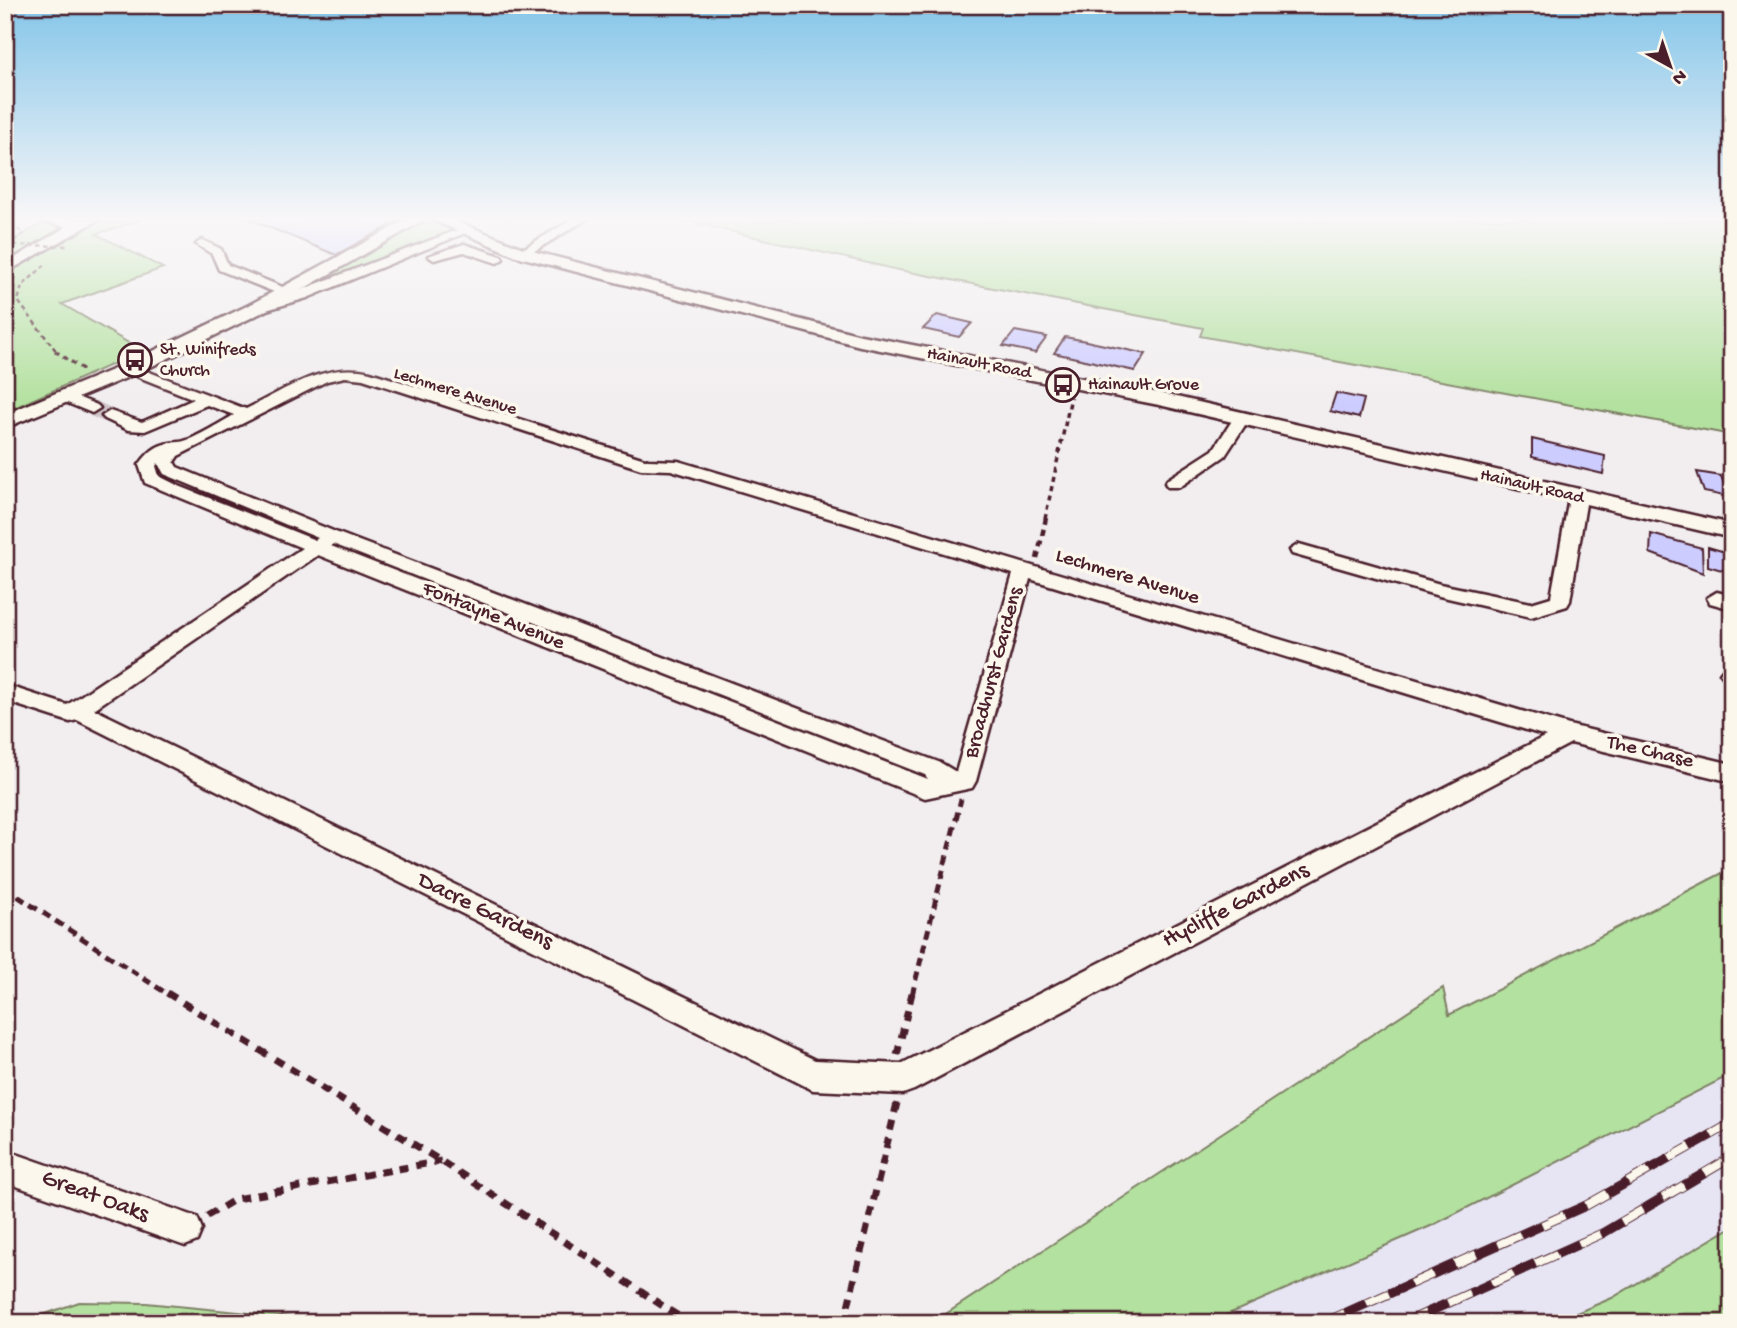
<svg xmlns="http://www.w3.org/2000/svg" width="1737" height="1328" viewBox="0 0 1737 1328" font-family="'Gochi Hand',sans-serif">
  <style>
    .built { fill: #e7e4f4 }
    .green { fill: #b3e19f; stroke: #7e8065; stroke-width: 2 }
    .building { fill: #cdccff; stroke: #4a1f2b; stroke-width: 2 }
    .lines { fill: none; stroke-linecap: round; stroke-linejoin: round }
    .minor-tunnel { stroke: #d0c5c9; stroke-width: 16; stroke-dasharray: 16 8; stroke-linecap: butt }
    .minor-casing { stroke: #4a1f2b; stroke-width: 5 }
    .major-casing { stroke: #4a1f2b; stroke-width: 5 }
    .path-far4 { stroke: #4a1f2b; stroke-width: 2.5; stroke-dasharray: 4.5 3.5; stroke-linecap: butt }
    .path-far3 { stroke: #4a1f2b; stroke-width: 3.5; stroke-dasharray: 5 4.5; stroke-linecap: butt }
    .path-far2 { stroke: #4a1f2b; stroke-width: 4.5; stroke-dasharray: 7 5; stroke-linecap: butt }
    .path-far1 { stroke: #4a1f2b; stroke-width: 5; stroke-dasharray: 9 6; stroke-linecap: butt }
    .path { stroke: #4a1f2b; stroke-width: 7; stroke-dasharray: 10 8; stroke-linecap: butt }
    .minor { fill: #fbf7ec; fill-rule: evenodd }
    .major { fill: #fbf7ec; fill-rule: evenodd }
    .rail-casing { stroke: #4a1f2b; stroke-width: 10 }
    .rail { stroke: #fbf7ec; stroke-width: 8; stroke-dasharray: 24; stroke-linecap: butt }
    .path-bridge { stroke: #4a1f2b; stroke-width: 2.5; stroke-dasharray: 4.5 3.5; stroke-linecap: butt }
    .labels { text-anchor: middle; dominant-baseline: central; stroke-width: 7; stroke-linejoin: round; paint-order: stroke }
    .far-poi-label { font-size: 18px; fill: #4a1f2b; stroke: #fbf7ec; text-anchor: start }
    .far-street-label { font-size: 18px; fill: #4a1f2b; stroke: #fbf7ec }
    .street-label { font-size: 21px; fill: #4a1f2b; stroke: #fbf7ec }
    .near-street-label { font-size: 24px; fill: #4a1f2b; stroke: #fbf7ec }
  </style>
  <rect width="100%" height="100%" fill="#f2eef0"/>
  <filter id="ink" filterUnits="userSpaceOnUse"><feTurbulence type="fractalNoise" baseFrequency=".0143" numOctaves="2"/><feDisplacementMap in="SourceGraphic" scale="14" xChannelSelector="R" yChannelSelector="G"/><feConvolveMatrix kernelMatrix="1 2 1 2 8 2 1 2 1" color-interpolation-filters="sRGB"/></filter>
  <g filter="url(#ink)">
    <polygon class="built" points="1732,868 1732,1323 932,1323 1443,988 1449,1015"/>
    <g class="green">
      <polygon points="102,219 111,219 108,222 145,219 96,234 163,268 62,304 142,351 5,412 5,245 41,224 94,222"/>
      <polygon points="677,219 1732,219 1732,435 1200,336 1203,328 894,269"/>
      <polygon points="417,224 434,224 457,232 278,300"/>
      <polygon points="1732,868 1732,1074 1433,1225 1208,1323 932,1323 1443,988 1449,1015"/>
      <polygon points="1732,1227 1732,1323 1553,1323 1612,1298"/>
      <polygon points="79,1302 146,1303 352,1323 20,1323"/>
    </g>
    <g class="building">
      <polygon points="249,219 402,219 336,255"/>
      <polygon points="937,315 972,323 959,337 923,329"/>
      <polygon points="1015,331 1047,337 1035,353 1003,346"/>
      <polygon points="1065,337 1086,341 1146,354 1135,371 1054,353"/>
      <polygon points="1336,393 1364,399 1359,418 1330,411"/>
      <polygon points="1532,439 1605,456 1603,474 1532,457"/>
      <polygon points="1697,472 1721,476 1729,497 1704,492"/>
      <polygon points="1651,534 1702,548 1703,573 1650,553"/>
      <polygon points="1708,547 1732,554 1732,573 1708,566"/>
    </g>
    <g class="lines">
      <polyline class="minor-tunnel" points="92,408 110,416"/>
      <g class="minor-casing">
        <g id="minor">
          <polygon points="36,219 100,219 5,273 5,264 66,227"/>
          <polygon points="573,219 587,219 526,256 516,253"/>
          <polygon points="460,229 470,231 307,298 256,313 251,312 251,306 284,296 219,270 212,254 196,244 202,240 221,249 228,265 290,290 290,294"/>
          <polygon points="464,244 501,256 503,259 497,263 464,252 434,260 428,256"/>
          <path d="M131,365L246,409C285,390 325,361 370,372L648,460L678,461L1569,725L1732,764V782L1571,743L914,1090L903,1094L813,1090L77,720L70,722L5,701V685L67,705L302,548L145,483L139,465C151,448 160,443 179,442C190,442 223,421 234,415L207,405L145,431L128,430L105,419L102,416L110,411L142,422L194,399L126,372V366ZM345,377L363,379L641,469L671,470L1013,574L956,772L941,763L338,533L177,467L174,462L178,456L327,381ZM158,463L164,474L318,538L315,540L179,486L159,476L156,466ZM333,544L925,775L928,779L331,546ZM318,555L925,798L972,788L976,781L1030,579L1546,736L901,1064L815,1060L94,709Z"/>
          <polygon points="65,392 97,405 100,408 92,413 60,400 57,397"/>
          <polygon points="1241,414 1249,419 1225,456 1180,487 1168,487 1165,483 1168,479 1213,450 1235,416"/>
          <polygon points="1578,493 1587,498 1570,601 1567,606 1531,617 1439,596 1292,554 1290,550 1299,544 1440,584 1531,603 1551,597 1569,498"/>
          <polygon points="1717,592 1732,596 1732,609 1710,603 1707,598"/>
          <polygon points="1731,665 1732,665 1732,681 1724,678 1720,673 1724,668"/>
          <polygon points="5,1150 197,1217 202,1229 197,1241 185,1246 5,1182"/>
        </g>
      </g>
      <g class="major-casing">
        <g id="major">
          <polygon points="408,219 426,219 261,313 138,373 5,428 5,414 124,365 249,305"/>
          <polygon points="431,219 451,219 528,250 861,335 1159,393 1732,524 1732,538 1159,405 860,346 516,256"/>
        </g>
      </g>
      <g class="path-far4">
        <polyline points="5,219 24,234 5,246"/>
        <polyline points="45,265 22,286 18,301 57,352"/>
        <polyline points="1732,304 1729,305 1732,308"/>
      </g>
      <g class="path-far3">
        <polyline points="55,351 84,370"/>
        <polyline points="1045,519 1071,397"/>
      </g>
      <polyline class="path-far2" points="1037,559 1046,518"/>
      <g class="path-far1">
        <polyline points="5,888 169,995"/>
        <polyline points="912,995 961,799"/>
      </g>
      <g class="path">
        <polyline points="167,993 441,1161 689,1323"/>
        <polyline points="897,1055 912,993"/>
        <polyline points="207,1216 236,1199 441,1161"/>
        <polyline points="844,1323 897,1103"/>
      </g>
      <use href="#minor" class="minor"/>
      <use href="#major" class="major"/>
      <g class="rail-casing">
        <g id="rail">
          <polyline points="1323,1323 1587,1205 1732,1123"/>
          <polyline points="1404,1323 1603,1233 1732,1157"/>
        </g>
      </g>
      <use href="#rail" class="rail"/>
      <polyline class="path-bridge" points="14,245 69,246"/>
    </g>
  </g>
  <linearGradient id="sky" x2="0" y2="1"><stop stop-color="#84c5e9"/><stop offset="0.54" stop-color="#f9f7f8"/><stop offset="1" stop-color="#f9f7f8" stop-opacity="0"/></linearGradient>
  <rect width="1737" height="405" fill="url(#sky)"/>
  <defs>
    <g id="bus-ring" transform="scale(1.75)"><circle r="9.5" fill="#fbf7ec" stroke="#4a1f2b" stroke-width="1.5"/><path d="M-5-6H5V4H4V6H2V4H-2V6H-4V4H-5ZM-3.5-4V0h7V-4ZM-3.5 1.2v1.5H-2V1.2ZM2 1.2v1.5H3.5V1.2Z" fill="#4a1f2b"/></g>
  </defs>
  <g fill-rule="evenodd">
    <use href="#bus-ring" x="135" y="360"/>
    <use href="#bus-ring" x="1063" y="385"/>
  </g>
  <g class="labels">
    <g class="far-poi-label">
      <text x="160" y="350">St. Winifreds<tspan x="160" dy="21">Church</tspan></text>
      <text x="1088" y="385">Hainault Grove</text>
    </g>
    <g class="far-street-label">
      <text transform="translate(979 364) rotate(11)">Hainault Road</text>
      <text transform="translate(455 392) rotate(17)">Lechmere Avenue</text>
      <text transform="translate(1532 487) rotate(13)">Hainault Road</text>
    </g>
    <g class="street-label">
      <text transform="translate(1127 578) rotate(17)">Lechmere Avenue</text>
      <text transform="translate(493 617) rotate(22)">Fontayne Avenue</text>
      <text transform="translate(995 673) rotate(-75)">Broadhurst Gardens</text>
      <text transform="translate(1650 753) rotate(13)">The Chase</text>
    </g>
    <g class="near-street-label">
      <text transform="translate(1236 906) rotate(-27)">Hycliffe Gardens</text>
      <text transform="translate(485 912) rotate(26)">Dacre Gardens</text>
      <text transform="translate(95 1197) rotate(20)">Great Oaks</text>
    </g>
  </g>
  <rect width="1737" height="1328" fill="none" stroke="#fbf7ec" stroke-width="28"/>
  <rect x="14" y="14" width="1709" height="1300" fill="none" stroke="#4a1f2b" stroke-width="2.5" filter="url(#ink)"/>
  <g transform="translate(1670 66) rotate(140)" stroke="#fbf7ec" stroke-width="5" paint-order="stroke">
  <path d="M0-5L12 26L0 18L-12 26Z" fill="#4a1f2b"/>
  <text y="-10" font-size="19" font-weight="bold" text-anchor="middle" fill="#4a1f2b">N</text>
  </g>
</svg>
